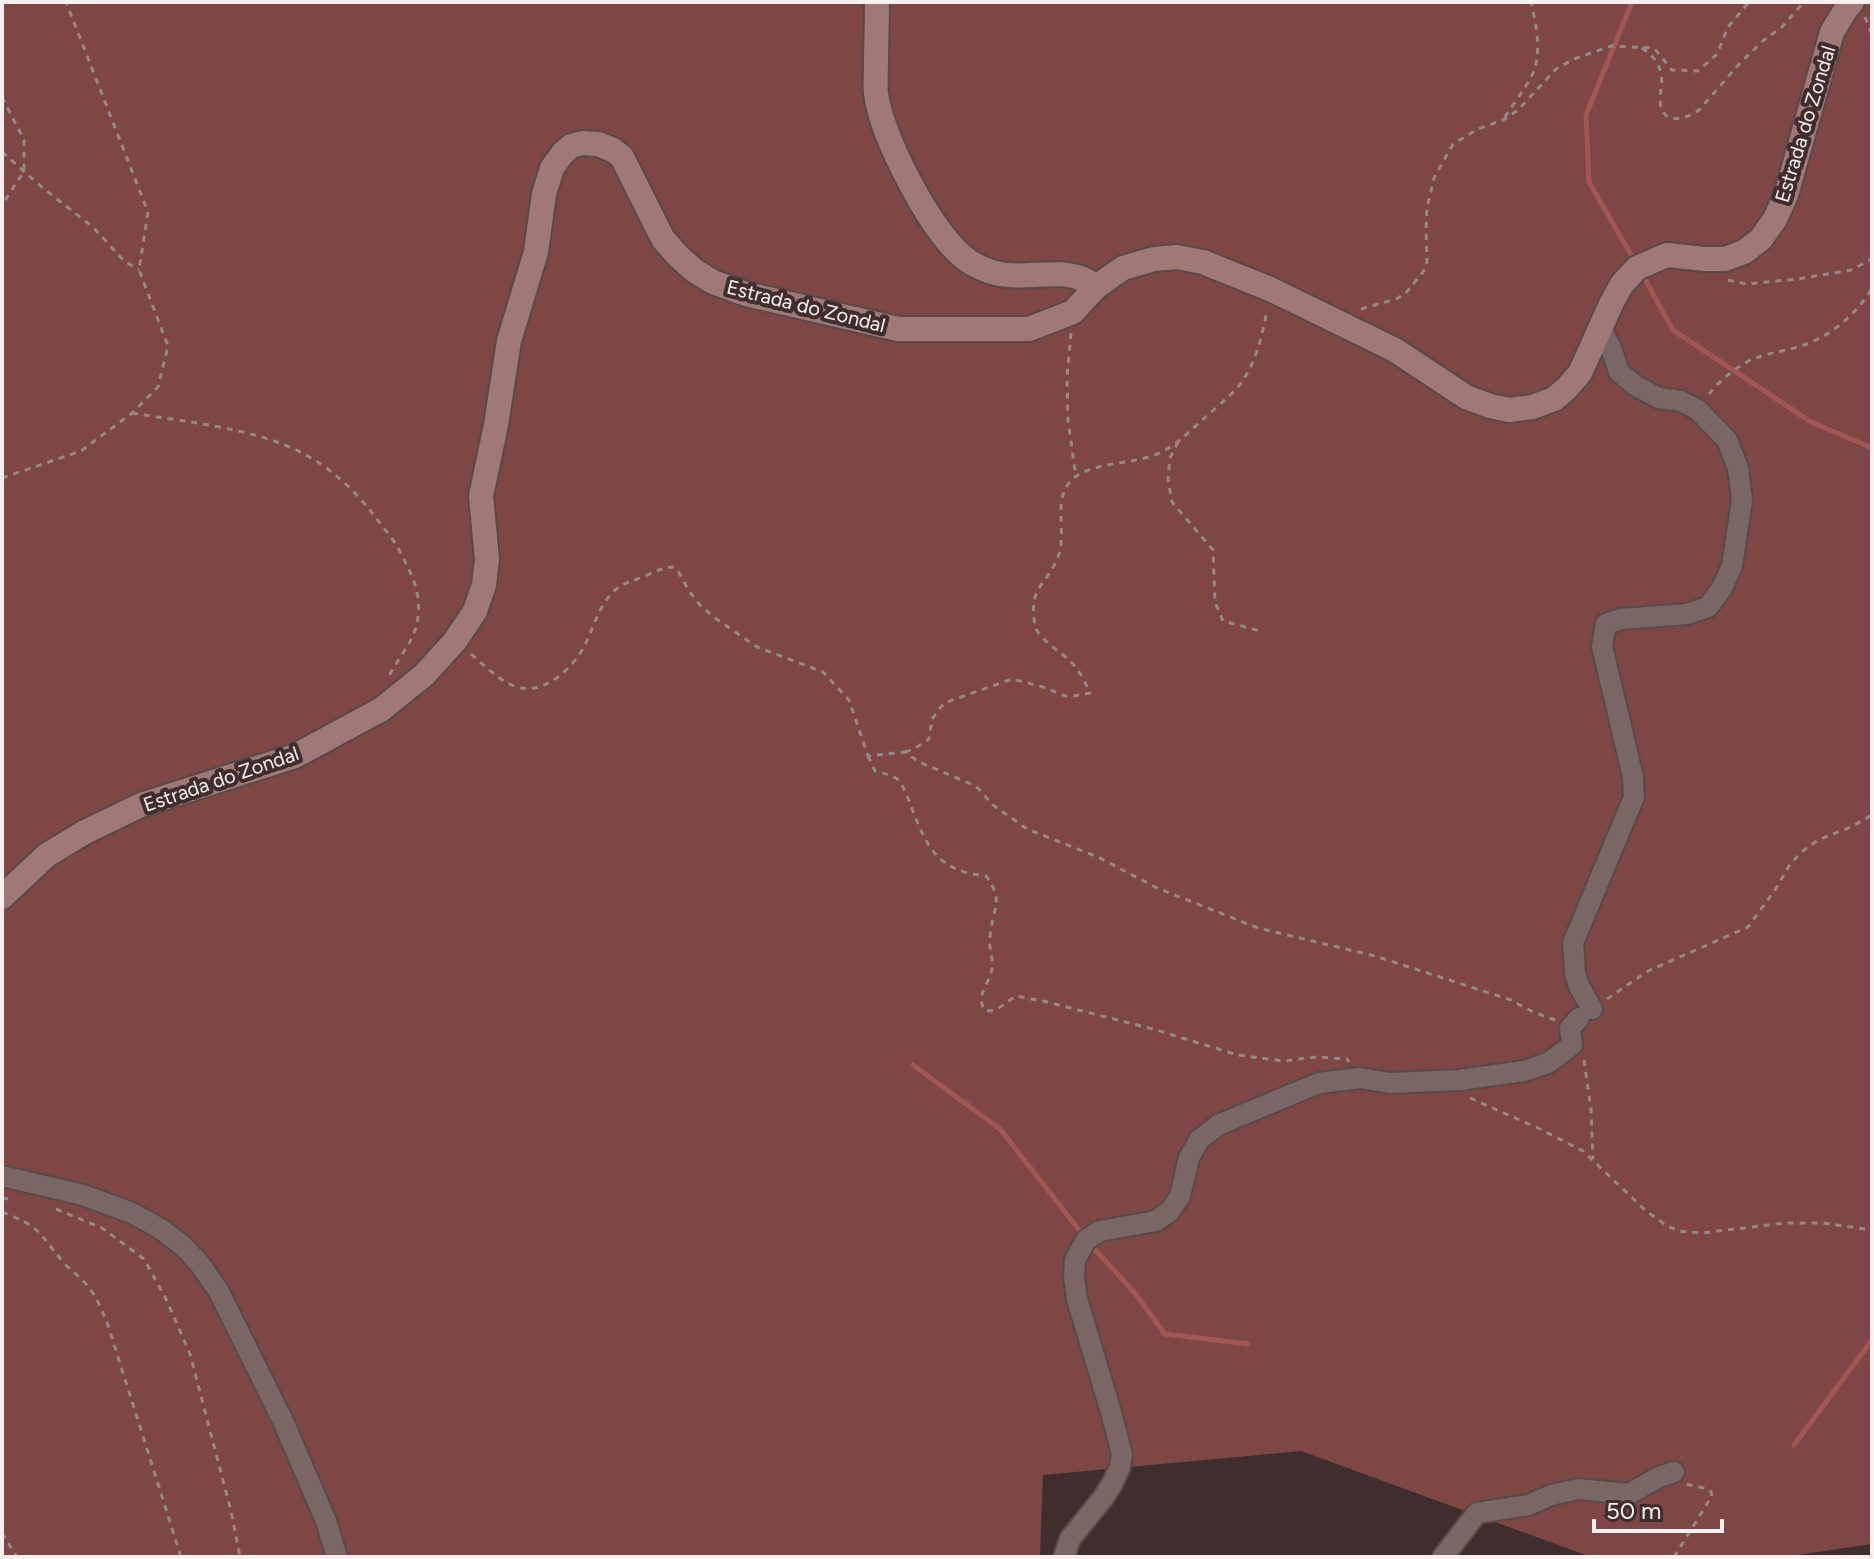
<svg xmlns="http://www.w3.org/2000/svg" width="1874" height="1559" viewBox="0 0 1874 1559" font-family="Figtree,sans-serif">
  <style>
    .green { fill: #7e4644 }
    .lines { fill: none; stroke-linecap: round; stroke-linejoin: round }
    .stream { stroke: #a25755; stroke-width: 5 }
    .street-casing { stroke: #584a49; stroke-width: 24 }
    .secondary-casing { stroke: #584a49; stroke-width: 28 }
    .path { stroke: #968887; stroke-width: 3; stroke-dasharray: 6 6; stroke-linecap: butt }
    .street { stroke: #7a6665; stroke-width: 20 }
    .secondary { stroke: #a07876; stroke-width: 24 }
    .labels { text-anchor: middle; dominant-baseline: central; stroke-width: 8; stroke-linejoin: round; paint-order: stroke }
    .street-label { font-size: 20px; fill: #fbf0ef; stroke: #3f2e2d }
  </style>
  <rect width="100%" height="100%" fill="#3f2e2d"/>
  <polygon class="green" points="2,2 1872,2 1872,1544 1784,1557 1591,1557 1301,1451 1043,1475 1040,1557 2,1557"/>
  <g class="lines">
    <g class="stream">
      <polyline points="1632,2 1586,115 1589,182 1634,260"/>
      <polyline points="1641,272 1673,330 1811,422 1872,448"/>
      <polyline points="913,1065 1000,1129 1083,1235"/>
      <polyline points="1089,1243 1134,1292 1165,1334 1248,1344"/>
      <polyline points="1794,1445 1872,1340"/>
    </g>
    <g class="street-casing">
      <g id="street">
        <polyline points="1592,1009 1579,986 1575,973 1573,943 1634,797 1633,777 1602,646 1606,624 1621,619 1687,614 1708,607 1722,588 1732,566 1742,500 1738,468 1727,440 1698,410 1681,401 1659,398 1636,386 1619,372 1611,348 1600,327"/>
        <polyline points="2,1176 83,1195 132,1213 161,1229 183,1246 199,1263 218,1290 283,1421 326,1521 337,1557"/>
        <polyline points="1064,1557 1070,1539 1103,1498 1112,1484 1120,1467 1122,1454 1111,1412 1077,1299 1074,1276 1075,1260 1086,1240 1100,1231 1156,1221 1170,1211 1180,1196 1189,1158 1199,1140 1218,1125 1319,1083 1360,1078 1390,1083 1459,1080 1524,1071 1548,1063 1572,1045 1570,1028 1579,1018"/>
        <polyline points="1443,1557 1477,1513 1529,1505 1551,1495 1578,1489 1629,1494 1659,1477 1674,1472"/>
      </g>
    </g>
    <g class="secondary-casing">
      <g id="secondary">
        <path d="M877,2C877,23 876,43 876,64C876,74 875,85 876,94C882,137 929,228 962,256C969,262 980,268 989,271C1019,282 1054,268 1080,278C1086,280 1092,284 1096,287"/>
        <polyline points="2,897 47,855 85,832 141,805 295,756 382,709 424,675 455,641 475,611 484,585 487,559 481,496 496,425 509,341 536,252 544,194 552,168 563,153 571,146 582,143 598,144 613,150 622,157 663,239 678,256 695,271 713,282 746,294 898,329 1029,329 1073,312 1096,287 1123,268 1154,259 1177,257 1203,262 1270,289 1395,350 1466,397 1490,406 1509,410 1532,407 1554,399 1567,388 1580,373 1612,302 1622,284 1637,268 1667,255 1705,259 1725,259 1744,252 1761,239 1775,219 1786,195 1832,32 1846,9 1852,2"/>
      </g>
    </g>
    <g class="path">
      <polyline points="1865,17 1872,35"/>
      <path d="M1642,48C1651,54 1659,62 1661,74C1663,83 1660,91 1660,100C1661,126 1685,120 1699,110L1741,62L1764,40L1782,27L1804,2"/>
      <polyline points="2,97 24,140 24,171 2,205"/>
      <path d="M1505,117C1514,103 1526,88 1533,73C1542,51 1536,24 1531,2"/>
      <polyline points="2,152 43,188 94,228 124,261 139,270"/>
      <polyline points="1728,280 1746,284 1798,279 1851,270 1872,259"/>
      <polyline points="1361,309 1396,299 1405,294 1423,272 1427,262 1426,228 1427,208 1434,178 1453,144 1478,129 1503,120 1518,110 1556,69 1574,59 1611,46 1654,48 1672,70 1698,71 1717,54 1728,27 1749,2"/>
      <polyline points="1071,333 1067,377 1068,420 1076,477"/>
      <path d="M1709,394C1720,380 1741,362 1759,357C1772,352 1787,351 1801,346C1830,337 1857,314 1872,288"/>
      <path d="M132,413C186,422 256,428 304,454C331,468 354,490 373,514C381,525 391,536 398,548C411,573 423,593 417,623C413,643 398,658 389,676"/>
      <polyline points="1178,442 1170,458 1168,479 1172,502 1213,550 1215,602 1223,621 1260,631"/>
      <polyline points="2,478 81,451 132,413 158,387 168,346 139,270 148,212 66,2"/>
      <path d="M471,654C498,677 519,703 555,679C567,671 577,659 584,647C593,629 598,608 612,593C621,583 633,581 645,576C655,572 662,567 673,567L677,569L689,591L700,605L715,618L757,647L823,672L849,700L868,756L905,752L919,762L976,786L993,805L1027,829L1098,857L1157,888L1258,928L1375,956L1511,1000L1531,1011L1555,1020"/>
      <path d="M905,752L914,749L929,739L932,719L944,703L1012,679L1043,687L1068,697L1090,693C1085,682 1080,671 1071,662C1060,651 1044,643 1036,629C1035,626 1034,620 1034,617C1030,587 1049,581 1058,557C1068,531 1050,496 1075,477C1098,461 1131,465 1157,454C1174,447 1187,434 1201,421C1212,411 1226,400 1237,388C1255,367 1262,337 1267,310"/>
      <path d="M868,756L875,771C882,773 893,775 898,780C905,788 908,799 912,809C928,849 938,871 986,876C1005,901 992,909 990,937C988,947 994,958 992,969C989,985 975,995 985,1011C998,1012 1006,1002 1016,996L1043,1001L1153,1029L1238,1055L1284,1061L1317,1057L1347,1059L1349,1062"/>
      <polyline points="1607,999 1648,971 1748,927 1775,890 1791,863 1804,850 1818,840 1851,827 1872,815"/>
      <polyline points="1584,1060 1591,1109 1593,1159"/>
      <polyline points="1470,1098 1540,1129 1583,1151 1646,1211 1666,1225 1678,1231 1702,1233 1785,1223 1823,1223 1872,1230"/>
      <polyline points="2,1198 14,1200"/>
      <polyline points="56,1209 102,1228 144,1259 166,1299 190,1354 231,1511 240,1557"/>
      <path d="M2,1212C41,1227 38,1232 63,1262C70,1270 79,1276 86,1284C96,1295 101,1309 107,1322L181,1557"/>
      <polyline points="2,1533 17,1557"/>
      <polyline points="1674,1557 1712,1496 1711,1492 1708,1489 1686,1484"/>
    </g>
    <use href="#street" class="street"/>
    <use href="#secondary" class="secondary"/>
  </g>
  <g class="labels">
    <g class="street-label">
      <text transform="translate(1805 124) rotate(-73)">Estrada do Zondal</text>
      <text transform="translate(806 306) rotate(14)">Estrada do Zondal</text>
      <text transform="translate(221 779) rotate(-19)">Estrada do Zondal</text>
    </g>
  </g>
  <rect width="1874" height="1559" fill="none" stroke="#fbf0ef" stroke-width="8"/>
  <path d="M1594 1519v12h128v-12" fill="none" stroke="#fbf0ef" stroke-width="4"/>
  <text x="1606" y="1519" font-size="24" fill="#fbf0ef" stroke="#3f2e2d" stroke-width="6" paint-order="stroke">50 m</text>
</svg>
